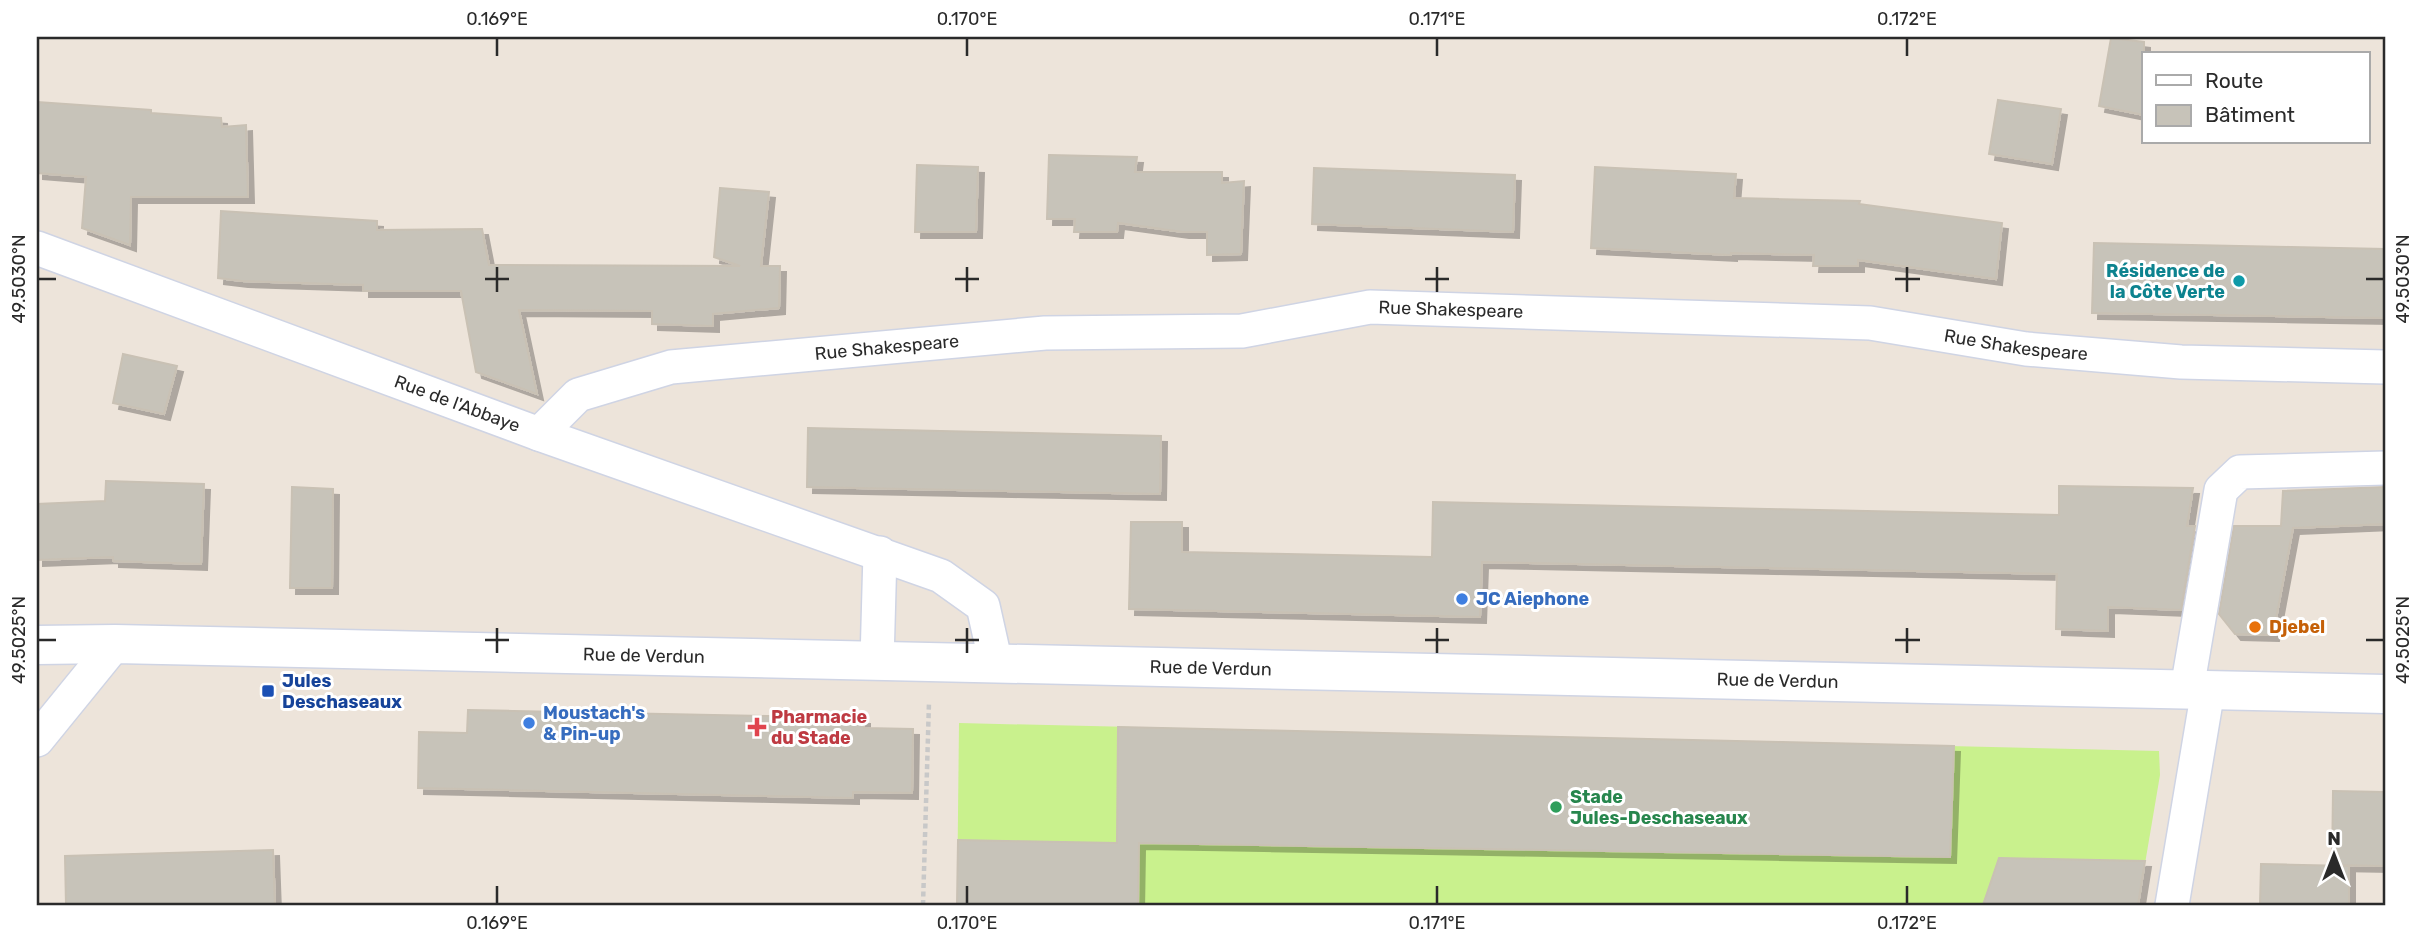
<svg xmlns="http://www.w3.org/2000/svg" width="2422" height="942" viewBox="0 0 2422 942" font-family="Rubik,sans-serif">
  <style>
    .pitch { fill: #c9f18d }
    .building { fill: #c7c3b9; stroke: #c9c1b4; stroke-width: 2; filter: url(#shadow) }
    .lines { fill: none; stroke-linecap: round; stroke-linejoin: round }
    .minor-casing { stroke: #cfd4e4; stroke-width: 36 }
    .secondary-casing { stroke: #cfd4e4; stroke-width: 41 }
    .path { stroke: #c8c8c8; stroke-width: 4.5; stroke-dasharray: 5 3.5; stroke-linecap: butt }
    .minor { stroke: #fff; stroke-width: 33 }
    .secondary { stroke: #fff; stroke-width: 38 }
    .ticks { fill: none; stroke: #2a2a2a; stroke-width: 2.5 }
    .culture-dot { fill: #0f9aa8; stroke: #fff; stroke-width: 2.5 }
    .shop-dot { fill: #3f7fe0; stroke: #fff; stroke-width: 2.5 }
    .food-dot { fill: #e8710a; stroke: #fff; stroke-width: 2.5 }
    .transit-dot { fill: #1a4fb4; stroke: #fff; stroke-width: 2.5 }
    .health-dot { fill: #e0444e; stroke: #fff; stroke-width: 2.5 }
    .leisure-dot { fill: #2e9e5b; stroke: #fff; stroke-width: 2.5 }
    .labels { text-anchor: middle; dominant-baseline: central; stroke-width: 6; stroke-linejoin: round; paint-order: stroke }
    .culture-label { font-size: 18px; font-weight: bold; fill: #0d838f; stroke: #fff; text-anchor: end }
    .street-label { font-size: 18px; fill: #2a2a2a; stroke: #fff }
    .shop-label { font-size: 18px; font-weight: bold; fill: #366cbe; stroke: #fff; text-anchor: start }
    .food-label { font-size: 18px; font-weight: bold; fill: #c56008; stroke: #fff; text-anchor: start }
    .transit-label { font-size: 18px; font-weight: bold; fill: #164399; stroke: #fff; text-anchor: start }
    .health-label { font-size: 18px; font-weight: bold; fill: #be3a42; stroke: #fff; text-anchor: start }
    .leisure-label { font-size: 18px; font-weight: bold; fill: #27864d; stroke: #fff; text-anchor: start }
    .neatline { fill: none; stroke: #2a2a2a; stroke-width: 2.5 }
    .ticks-label { font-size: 18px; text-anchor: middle; fill: #2a2a2a }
  </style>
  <defs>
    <filter id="shadow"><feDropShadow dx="6" dy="6" stdDeviation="0" flood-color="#0004"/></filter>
  </defs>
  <rect width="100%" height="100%" fill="#ede4da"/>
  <polygon class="pitch" points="959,723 2159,751 2160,775 2138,905 957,905"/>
  <g class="building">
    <polygon points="2111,38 2144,42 2144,115 2099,106"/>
    <polygon points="1998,100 2061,109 2052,164 1989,154"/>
    <polygon points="37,102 151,110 151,113 221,118 222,127 246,125 248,197 131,197 130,245 82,228 86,177 37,173"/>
    <polygon points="1049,155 1137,157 1135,172 1222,172 1222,183 1244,181 1241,254 1207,255 1207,232 1183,232 1118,223 1117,232 1074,232 1075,219 1047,219"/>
    <polygon points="917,165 978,167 976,232 915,232"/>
    <polygon points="1595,167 1736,174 1734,198 1860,201 1859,204 2002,223 1996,279 1858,260 1858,266 1813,266 1814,255 1731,253 1731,255 1591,248"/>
    <polygon points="1314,168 1515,175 1513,232 1312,224"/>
    <polygon points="720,188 769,192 761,266 780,266 779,308 713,314 713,326 652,324 652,311 519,310 537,394 476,372 461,291 363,291 363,285 242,281 218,278 221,211 377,221 377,230 482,229 489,265 740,266 714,257"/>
    <polygon points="2094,243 2385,249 2385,318 2092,313"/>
    <polygon points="123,354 177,366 164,414 113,403"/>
    <polygon points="808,428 1161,436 1160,494 807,487"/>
    <polygon points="106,481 204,484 201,564 113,561 113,557 37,560 37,504 105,501"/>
    <polygon points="2059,486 2193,488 2187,526 2195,526 2181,610 2108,607 2108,631 2056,629 2057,574 1482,562 1480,617 1129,609 1131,522 1182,522 1182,552 1432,557 1433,502 2059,515"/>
    <polygon points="292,487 333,489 332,588 290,588"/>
    <polygon points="2385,487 2385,524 2293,528 2273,635 2235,634 2219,614 2234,526 2281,526 2283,491"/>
    <polygon points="468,710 864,718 864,728 913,729 912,793 853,792 853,798 418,788 419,732 467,733"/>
    <polygon points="1118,727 1954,746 1950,857 1139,843 1138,905 957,905 958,840 1117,843"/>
    <polygon points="2333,791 2385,792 2385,866 2332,865"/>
    <polygon points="273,850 275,905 66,905 65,856"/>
    <polygon points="1999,858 2145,861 2138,905 1983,905"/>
    <polygon points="2261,864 2349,866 2349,905 2260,905"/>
  </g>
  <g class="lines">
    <g class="minor-casing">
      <g id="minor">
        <path id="s1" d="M37,248L539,434L941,576L983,606L996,664"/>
        <path id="s2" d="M539,434L578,395L671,367L1045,333L1242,331L1370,307L1870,323L2026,349L2181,362L2385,367"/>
        <polyline points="877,661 880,553"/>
        <polyline points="2187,689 2221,490 2240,472 2385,468"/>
        <polyline points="37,740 115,644"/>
        <polyline points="2172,905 2208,690"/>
      </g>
    </g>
    <g class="secondary-casing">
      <g id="secondary">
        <path id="s3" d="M37,645L115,644L2385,694"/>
      </g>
    </g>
    <polyline class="path" points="923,905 929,702"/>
    <use href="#minor" class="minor"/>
    <use href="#secondary" class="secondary"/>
  </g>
  <path class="ticks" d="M497,38V56M967,38V56M1437,38V56M1907,38V56M497,267V292M967,267V292M1437,267V292M1907,267V292M38,279H56M485,279H509M955,279H979M1425,279H1449M1895,279H1920M2366,279H2384M497,628V653M967,628V653M1437,628V653M1907,628V653M38,640H56M485,640H509M955,640H979M1425,640H1449M1895,640H1920M2366,640H2384M497,886V904M967,886V904M1437,886V904M1907,886V904"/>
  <circle class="culture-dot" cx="2239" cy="281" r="7"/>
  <g class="shop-dot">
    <circle cx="1462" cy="599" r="7"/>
    <circle cx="529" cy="723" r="7"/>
  </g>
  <circle class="food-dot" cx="2255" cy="627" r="7"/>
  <rect class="transit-dot" x="261" y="684" width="14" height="14" rx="3.5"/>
  <path class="health-dot" d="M753.5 716.5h7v7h7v7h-7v7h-7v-7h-7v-7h7z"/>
  <circle class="leisure-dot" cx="1556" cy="807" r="7"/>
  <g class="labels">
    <g class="culture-label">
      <text x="2225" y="271">Résidence de<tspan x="2225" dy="21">la Côte Verte</tspan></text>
    </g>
    <g class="street-label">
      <text stroke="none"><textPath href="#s2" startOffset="936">Rue Shakespeare</textPath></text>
      <text stroke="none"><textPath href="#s2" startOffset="1503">Rue Shakespeare</textPath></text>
      <text stroke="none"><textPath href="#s2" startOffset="369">Rue Shakespeare</textPath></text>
      <text stroke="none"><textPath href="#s1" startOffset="448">Rue de l'Abbaye</textPath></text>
      <text stroke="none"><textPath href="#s3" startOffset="607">Rue de Verdun</textPath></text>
      <text stroke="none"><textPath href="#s3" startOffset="1174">Rue de Verdun</textPath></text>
      <text stroke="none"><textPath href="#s3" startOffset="1741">Rue de Verdun</textPath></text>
    </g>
    <g class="shop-label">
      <text x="1476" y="599">JC Aiephone</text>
      <text x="543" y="713">Moustach's<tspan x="543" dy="21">&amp; Pin-up</tspan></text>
    </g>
    <g class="food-label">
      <text x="2269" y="627">Djebel</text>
    </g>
    <g class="transit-label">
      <text x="282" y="681">Jules<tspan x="282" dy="21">Deschaseaux</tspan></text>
    </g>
    <g class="health-label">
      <text x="771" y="717">Pharmacie<tspan x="771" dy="21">du Stade</tspan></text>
    </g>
    <g class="leisure-label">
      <text x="1570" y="797">Stade<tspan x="1570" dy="21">Jules-Deschaseaux</tspan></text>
    </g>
  </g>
  <rect width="2422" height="942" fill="none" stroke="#ffffff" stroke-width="77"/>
  <rect x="2142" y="52" width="228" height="91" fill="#ffffff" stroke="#aaaaaa" stroke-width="2"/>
  <rect x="2156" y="75" width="35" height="10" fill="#ffffff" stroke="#aaaaaa" stroke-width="2"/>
  <text x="2205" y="88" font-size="21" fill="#2a2a2a">Route</text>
  <rect x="2156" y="105" width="35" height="21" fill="#c7c3b9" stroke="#aaaaaa" stroke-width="2"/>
  <text x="2205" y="122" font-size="21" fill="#2a2a2a">Bâtiment</text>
  <g transform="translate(2334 855)" stroke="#ffffff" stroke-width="5" paint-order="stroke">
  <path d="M0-5L12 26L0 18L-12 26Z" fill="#2a2a2a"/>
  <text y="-10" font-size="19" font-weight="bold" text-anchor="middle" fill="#2a2a2a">N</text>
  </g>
  <rect x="38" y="38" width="2346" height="866" class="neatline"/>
  <g class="ticks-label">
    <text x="497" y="25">0.169°E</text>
    <text x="967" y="25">0.170°E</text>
    <text x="1437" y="25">0.171°E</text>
    <text x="1907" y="25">0.172°E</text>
    <text transform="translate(19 279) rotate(-90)" y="6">49.5030°N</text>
    <text transform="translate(2403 279) rotate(-90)" y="6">49.5030°N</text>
    <text transform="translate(19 640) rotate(-90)" y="6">49.5025°N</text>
    <text transform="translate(2403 640) rotate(-90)" y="6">49.5025°N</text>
    <text x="497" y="929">0.169°E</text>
    <text x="967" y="929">0.170°E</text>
    <text x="1437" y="929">0.171°E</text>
    <text x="1907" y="929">0.172°E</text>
  </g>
</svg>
